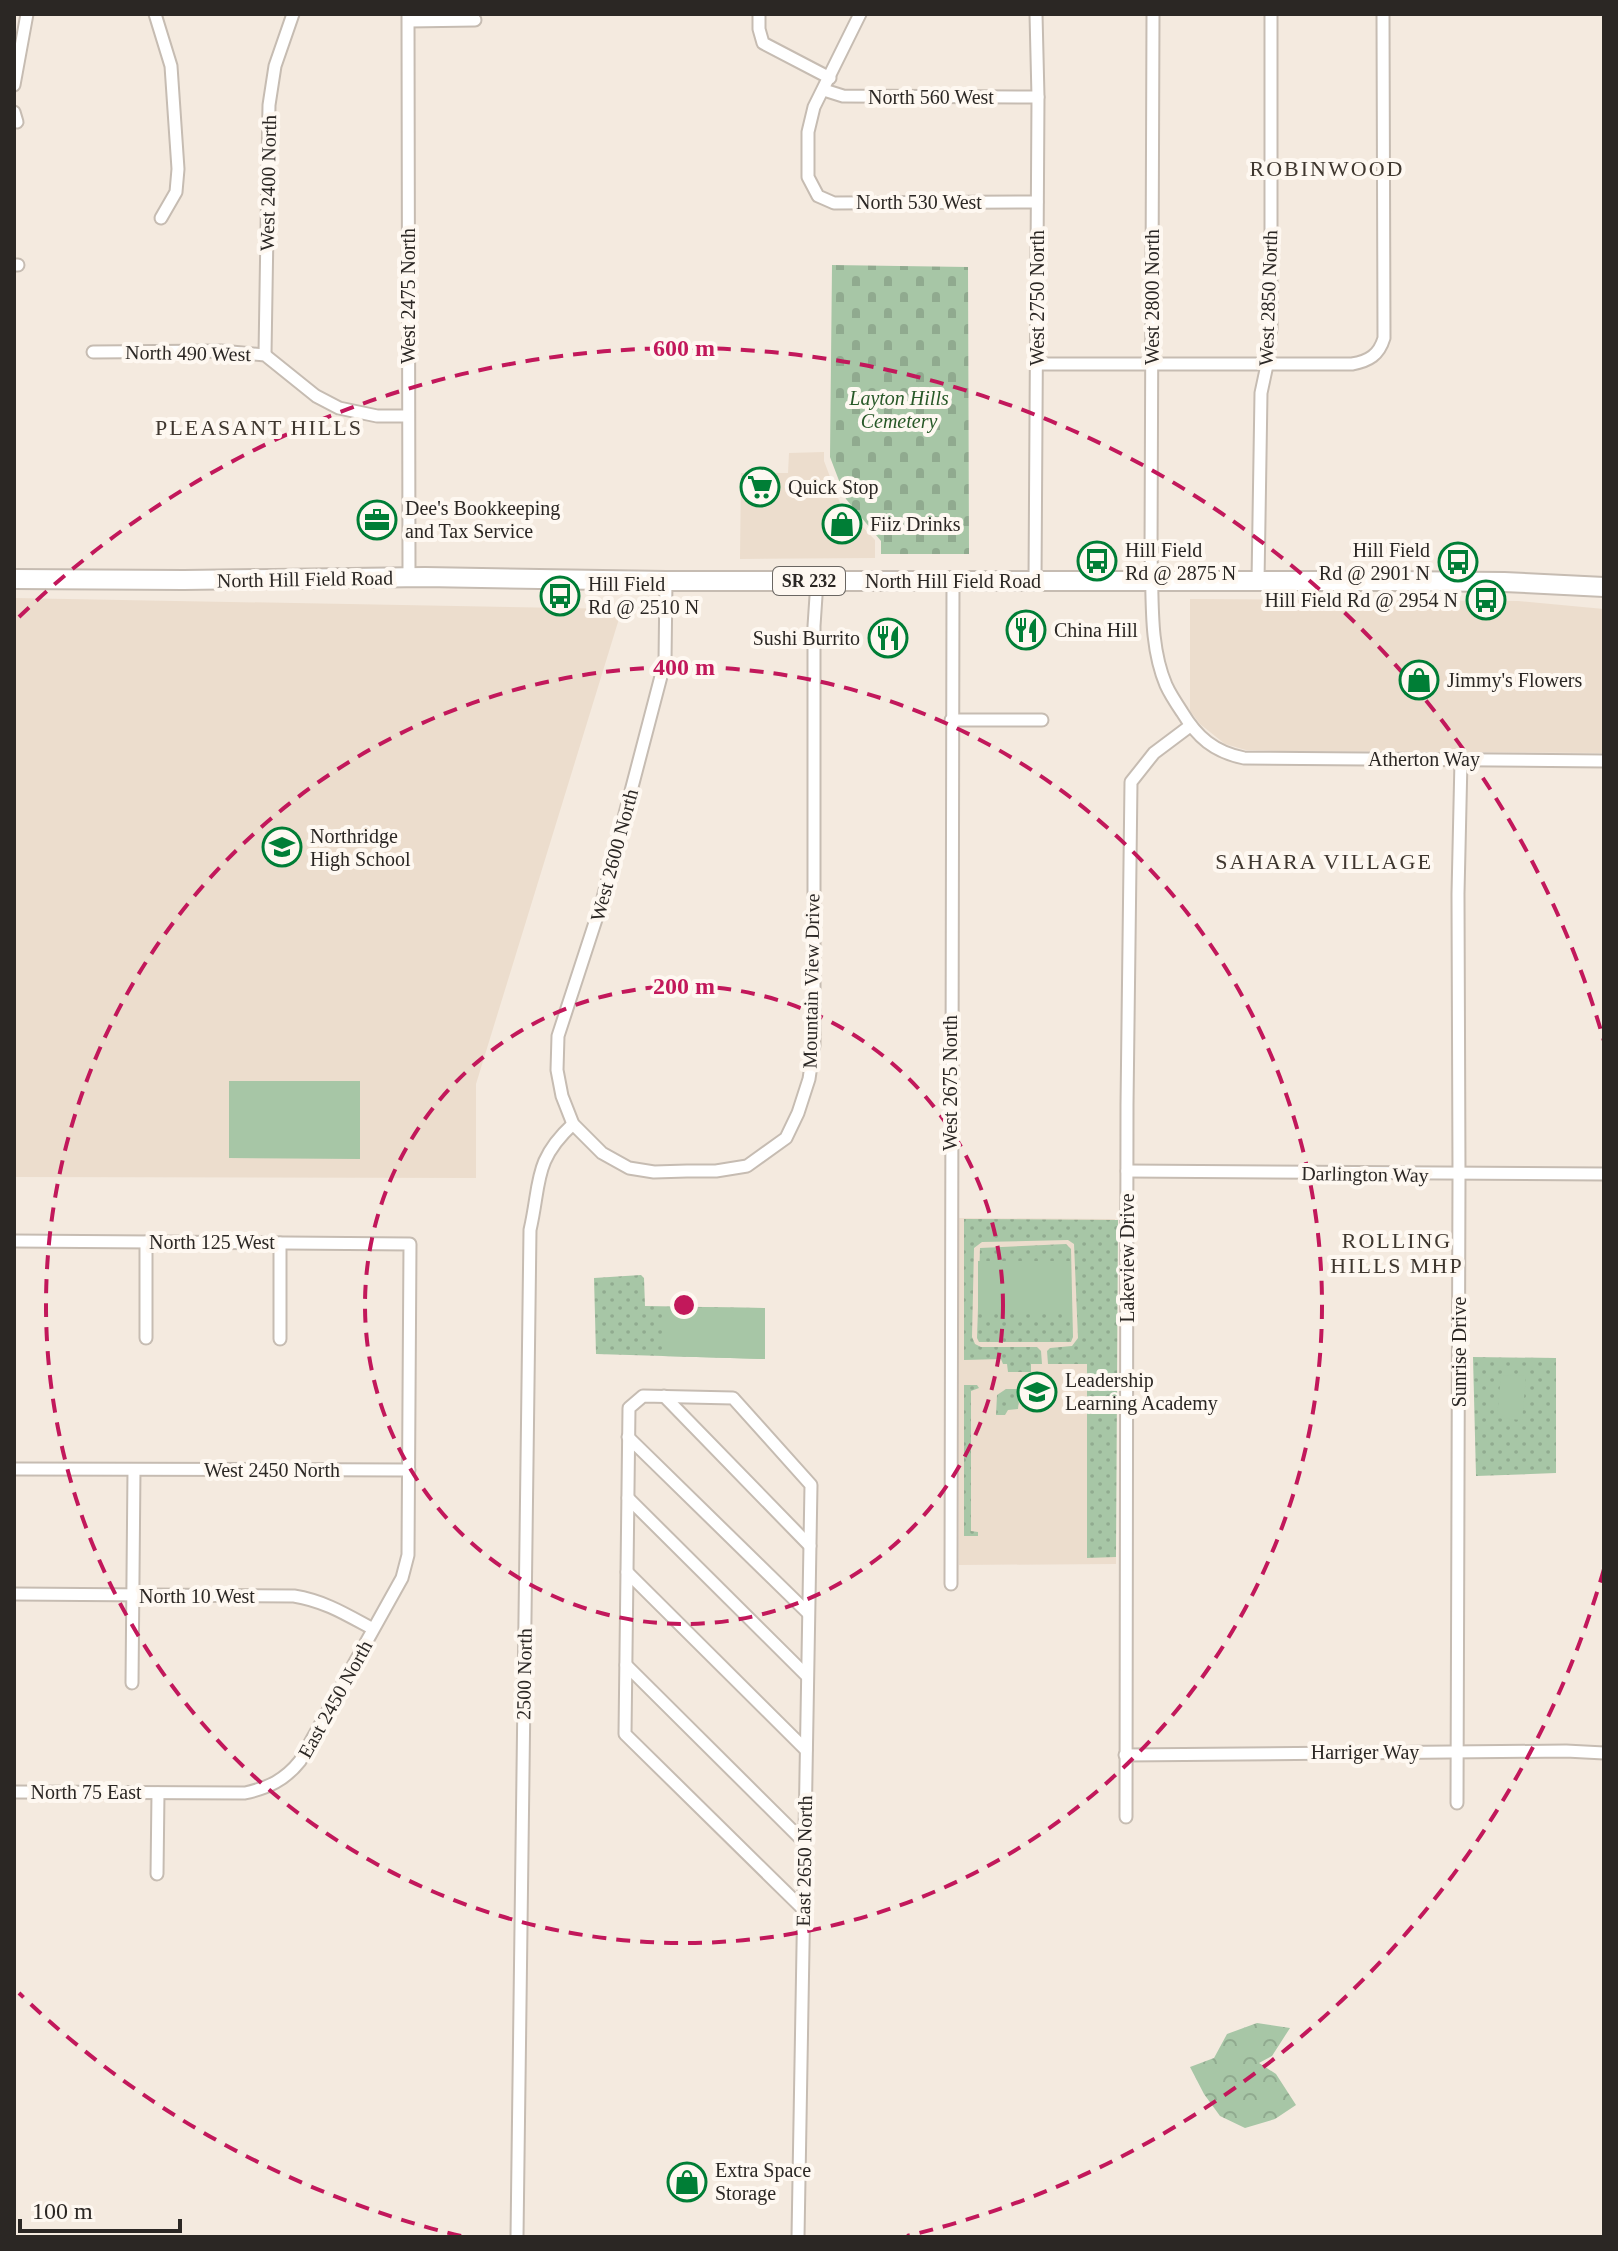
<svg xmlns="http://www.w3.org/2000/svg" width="1618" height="2251" viewBox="0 0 1618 2251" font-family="'Times New Roman',serif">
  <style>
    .built { fill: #ecddcd }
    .grass { fill: url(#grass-dots) }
    .forest { fill: url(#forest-crowns) }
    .cemetery { fill: url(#cemetery-stones) }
    .pitch { fill: #a7c6a6 }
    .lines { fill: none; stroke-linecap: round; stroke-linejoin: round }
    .street-casing { stroke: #c6bcb2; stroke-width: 15 }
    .primary-casing { stroke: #c6bcb2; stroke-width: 22 }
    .street { stroke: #fff; stroke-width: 11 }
    .primary { stroke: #fff; stroke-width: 18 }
    .ring { fill: none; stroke: #c2185b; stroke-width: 4; stroke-dasharray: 14 10 }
    .labels { text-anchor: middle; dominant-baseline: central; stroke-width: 8; stroke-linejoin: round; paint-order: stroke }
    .shield { fill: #fef8f1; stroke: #6a6662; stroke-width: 2 }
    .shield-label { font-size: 18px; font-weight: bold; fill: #2b2724 }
    .street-label { font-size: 20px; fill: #2b2724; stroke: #fef8f1 }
    .park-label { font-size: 20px; font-style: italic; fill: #275827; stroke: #fef8f1 }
    .poi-label { font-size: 20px; fill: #2b2724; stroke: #fef8f1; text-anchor: start }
    .neighbourhood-label { font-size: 22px; letter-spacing: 2px; fill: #3f372f; stroke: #fef8f1 }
    .centre { fill: #c2185b; stroke: #fef8f1; stroke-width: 4 }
    .ring-label { font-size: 24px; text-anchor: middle; font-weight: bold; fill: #c2185b; stroke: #fef8f1; stroke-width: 8; stroke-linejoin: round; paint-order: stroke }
  </style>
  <defs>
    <pattern id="grass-dots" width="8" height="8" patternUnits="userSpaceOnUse" patternTransform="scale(2)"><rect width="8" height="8" fill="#a7c6a6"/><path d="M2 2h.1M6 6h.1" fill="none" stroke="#90aa8f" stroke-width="1.8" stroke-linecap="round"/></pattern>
    <pattern id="forest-crowns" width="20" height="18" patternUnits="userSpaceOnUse" patternTransform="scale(2)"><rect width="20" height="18" fill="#a7c6a6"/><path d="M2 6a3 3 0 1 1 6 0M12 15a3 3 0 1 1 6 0" fill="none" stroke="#90aa8f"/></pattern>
    <pattern id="cemetery-stones" width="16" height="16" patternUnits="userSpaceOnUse" patternTransform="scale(2)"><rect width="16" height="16" fill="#a7c6a6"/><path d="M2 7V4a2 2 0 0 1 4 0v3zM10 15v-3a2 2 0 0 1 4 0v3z" fill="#90aa8f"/></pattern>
  </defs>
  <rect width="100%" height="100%" fill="#f4eadf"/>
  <g class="built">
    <polygon points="824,452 824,461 840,503 875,540 875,558 740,559 741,473 788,473 789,453"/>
    <polygon points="14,598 622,609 476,1084 476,1178 14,1177"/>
    <polygon points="1190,599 1518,601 1604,609 1604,753 1280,751 1246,750 1225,744 1200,724 1190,711"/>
    <polygon points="959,1218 1115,1219 1116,1564 959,1565"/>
  </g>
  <g class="grass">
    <polygon points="964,1219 1118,1220 1116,1557 1087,1558 1087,1385 1092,1385 1092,1376 1087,1375 1087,1364 1048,1364 1047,1351 1050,1348 1072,1346 1078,1338 1074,1244 1068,1240 982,1242 974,1248 972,1337 975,1344 981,1347 1037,1347 1041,1351 1042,1364 1031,1364 1031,1372 1008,1372 1007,1364 1003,1364 1001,1359 964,1360"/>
    <polygon points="1066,1244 1071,1249 1073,1337 1071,1342 979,1342 977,1338 980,1248"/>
    <polygon points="641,1275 644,1278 645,1306 765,1308 765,1359 596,1354 594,1278"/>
    <polygon points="1473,1357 1556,1358 1556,1473 1476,1476"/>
    <polygon points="964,1385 977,1385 979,1388 971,1391 971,1531 978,1532 978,1536 964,1536"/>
    <polygon points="1006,1389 1037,1389 1037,1399 1019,1399 1018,1409 1008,1410 1005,1415 996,1415 997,1395"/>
  </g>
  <polygon class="forest" points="1257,2023 1290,2028 1272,2056 1259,2063 1276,2074 1296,2105 1275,2119 1245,2128 1220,2116 1204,2094 1190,2067 1214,2058 1227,2034"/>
  <polygon class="cemetery" points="832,265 968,267 969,554 881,554 881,541 846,499 830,457"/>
  <g class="pitch">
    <polygon points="229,1081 360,1081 360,1159 229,1158"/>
    <rect x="978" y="1261" width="93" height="52"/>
    <polygon points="662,1307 765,1308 765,1359 662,1356"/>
    <polygon points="1501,1375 1526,1376 1522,1420 1497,1418"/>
  </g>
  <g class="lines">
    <g class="street-casing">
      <g id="street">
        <polyline points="155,14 171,66 178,169 176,192 161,218"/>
        <polyline points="408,14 409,577"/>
        <polyline points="759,14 759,29 763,43 830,78"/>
        <polyline points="860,14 814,107 808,132 808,177 818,196 834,203 1037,202"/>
        <path d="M1153,14L1151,556C1153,598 1149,645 1166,685C1170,694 1176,703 1182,712C1197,737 1214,752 1244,758L1604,761"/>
        <polyline points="409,21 475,20"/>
        <polyline points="14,85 27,14"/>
        <polyline points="824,90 843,96 1038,97"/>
        <polyline points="14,112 17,122"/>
        <polyline points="14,265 18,265"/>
        <polyline points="93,352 221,351 265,355 316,396 339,408 377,416 408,416"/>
        <polyline points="265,355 269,105 275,66 293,14"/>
        <path d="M1037,364H1352C1369,361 1379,355 1384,338L1383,14"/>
        <polyline points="666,581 665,661 603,898 558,1036 557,1070 562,1096 573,1124 602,1153 629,1168 654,1172 687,1171 716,1171 747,1166 786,1138 798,1113 809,1079 814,1045 814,626 817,581"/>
        <polyline points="1035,582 1038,97 1036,14"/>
        <polyline points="1258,582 1261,393 1267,365 1271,328 1271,14"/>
        <polyline points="951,720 1042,720"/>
        <polyline points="1127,1171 1604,1174"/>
        <path d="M14,1241L410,1244L408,1555L402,1578L300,1761C285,1780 268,1788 245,1793L14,1792"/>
        <polyline points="146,1242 146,1338"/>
        <polyline points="280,1339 280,1243"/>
        <polyline points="664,1396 810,1546"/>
        <polyline points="628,1437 808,1613"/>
        <polyline points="14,1469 409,1470"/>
        <polyline points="628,1498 807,1676"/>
        <polyline points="627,1572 806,1750"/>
        <polyline points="951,1584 953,581"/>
        <path d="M14,1594L294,1596C325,1601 347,1615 373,1629"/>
        <polyline points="626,1665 803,1841"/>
        <polyline points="132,1683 134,1470"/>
        <polyline points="1125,1755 1566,1751 1604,1753"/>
        <polyline points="1457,1803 1459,1175 1458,894 1461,760"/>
        <polyline points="1126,1817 1127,1105 1131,782 1154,753 1190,726"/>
        <polyline points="157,1874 158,1793"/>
        <path d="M517,2237L530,1230C541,1182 533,1161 573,1124"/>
        <polyline points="798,2237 811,1485 733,1398 643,1396 629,1408 625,1734 803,1909"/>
      </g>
    </g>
    <g class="primary-casing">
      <polyline id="primary" points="14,579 184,580 425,577 666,581 1387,581 1504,582 1604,587"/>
    </g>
    <use href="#street" class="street"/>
    <use href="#primary" class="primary"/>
  </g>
  <g class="ring">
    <circle cx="684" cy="1305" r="319"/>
    <circle cx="684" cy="1305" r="638"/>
    <path d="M1604 1569A957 957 0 0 1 907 2236M461 2236A957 957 0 0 1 19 1993M19 617A957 957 0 0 1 1604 1041"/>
  </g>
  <defs>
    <g id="supermarket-ring" transform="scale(2)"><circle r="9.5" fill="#fef8f1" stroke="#007e36" stroke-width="1.5"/><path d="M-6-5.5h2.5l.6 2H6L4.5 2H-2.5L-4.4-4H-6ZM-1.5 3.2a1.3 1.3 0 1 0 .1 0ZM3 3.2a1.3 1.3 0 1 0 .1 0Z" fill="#007e36"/></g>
    <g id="office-ring" transform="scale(2)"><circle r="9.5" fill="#fef8f1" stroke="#007e36" stroke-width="1.5"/><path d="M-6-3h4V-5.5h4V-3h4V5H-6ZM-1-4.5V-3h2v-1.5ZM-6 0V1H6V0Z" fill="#007e36"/></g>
    <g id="shop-ring" transform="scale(2)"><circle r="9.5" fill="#fef8f1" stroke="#007e36" stroke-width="1.5"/><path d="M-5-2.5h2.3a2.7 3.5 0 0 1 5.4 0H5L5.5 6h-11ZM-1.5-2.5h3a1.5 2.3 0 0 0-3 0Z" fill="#007e36"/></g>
    <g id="bus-ring" transform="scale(2)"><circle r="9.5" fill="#fef8f1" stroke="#007e36" stroke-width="1.5"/><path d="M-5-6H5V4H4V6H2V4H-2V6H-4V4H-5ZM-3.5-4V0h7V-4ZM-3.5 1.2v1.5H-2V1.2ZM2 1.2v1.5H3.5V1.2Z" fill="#007e36"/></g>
    <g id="restaurant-ring" transform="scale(2)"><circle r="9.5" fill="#fef8f1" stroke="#007e36" stroke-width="1.5"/><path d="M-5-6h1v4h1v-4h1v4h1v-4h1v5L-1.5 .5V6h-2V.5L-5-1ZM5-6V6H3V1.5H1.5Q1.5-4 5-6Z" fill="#007e36"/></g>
    <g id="school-ring" transform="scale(2)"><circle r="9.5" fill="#fef8f1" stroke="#007e36" stroke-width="1.5"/><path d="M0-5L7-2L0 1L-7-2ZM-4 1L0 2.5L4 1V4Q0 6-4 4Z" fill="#007e36"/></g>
  </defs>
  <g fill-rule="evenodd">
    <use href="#supermarket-ring" x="760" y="487"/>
    <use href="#office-ring" x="377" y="520"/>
    <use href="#shop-ring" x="842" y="524"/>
    <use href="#bus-ring" x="1097" y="561"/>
    <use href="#bus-ring" x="1458" y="562"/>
    <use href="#bus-ring" x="560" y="596"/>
    <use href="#bus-ring" x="1486" y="600"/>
    <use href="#restaurant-ring" x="1026" y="630"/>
    <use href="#restaurant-ring" x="888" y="638"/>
    <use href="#shop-ring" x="1419" y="680"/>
    <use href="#school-ring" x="282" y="847"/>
    <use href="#school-ring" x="1037" y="1392"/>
    <use href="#shop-ring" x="687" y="2182"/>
  </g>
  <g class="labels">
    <rect class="shield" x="773" y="567" width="72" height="28" rx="6"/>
    <g class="shield-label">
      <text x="809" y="581">SR 232</text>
    </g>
    <g class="street-label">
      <text x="931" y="97">North 560 West</text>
      <text transform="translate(268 183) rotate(-89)">West 2400 North</text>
      <text x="919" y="202">North 530 West</text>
      <text transform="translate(408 296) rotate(-90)">West 2475 North</text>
      <text transform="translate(1152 297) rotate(-90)">West 2800 North</text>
      <text transform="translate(1037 298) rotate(-90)">West 2750 North</text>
      <text transform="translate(1268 298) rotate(-88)">West 2850 North</text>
      <text transform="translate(188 353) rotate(1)">North 490 West</text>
      <text transform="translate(305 579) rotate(-1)">North Hill Field Road</text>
      <text x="953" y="581">North Hill Field Road</text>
      <text x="1424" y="759">Atherton Way</text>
      <text transform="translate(614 855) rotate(-75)">West 2600 North</text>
      <text transform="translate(811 981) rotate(-89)">Mountain View Drive</text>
      <text transform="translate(950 1083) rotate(-90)">West 2675 North</text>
      <text transform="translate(1365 1174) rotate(1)">Darlington Way</text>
      <text x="212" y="1242">North 125 West</text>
      <text transform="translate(1127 1258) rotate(-90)">Lakeview Drive</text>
      <text transform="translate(1459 1352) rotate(-90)">Sunrise Drive</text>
      <text x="272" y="1470">West 2450 North</text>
      <text x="197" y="1596">North 10 West</text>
      <text transform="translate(524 1674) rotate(-89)">2500 North</text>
      <text transform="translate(335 1699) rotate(-61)">East 2450 North</text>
      <text x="1365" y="1752">Harriger Way</text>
      <text x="86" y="1792">North 75 East</text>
      <text transform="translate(804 1861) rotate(-89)">East 2650 North</text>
    </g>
    <g class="park-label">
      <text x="899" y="398">Layton Hills<tspan x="899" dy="23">Cemetery</tspan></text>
    </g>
    <g class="poi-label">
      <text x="788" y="487">Quick Stop</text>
      <text x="405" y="508">Dee's Bookkeeping<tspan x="405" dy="23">and Tax Service</tspan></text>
      <text x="870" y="524">Fiiz Drinks</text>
      <text x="1125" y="550">Hill Field<tspan x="1125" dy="23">Rd @ 2875 N</tspan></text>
      <text x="1430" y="550" text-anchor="end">Hill Field<tspan x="1430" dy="23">Rd @ 2901 N</tspan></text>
      <text x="588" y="584">Hill Field<tspan x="588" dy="23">Rd @ 2510 N</tspan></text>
      <text x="1458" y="600" text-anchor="end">Hill Field Rd @ 2954 N</text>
      <text x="1054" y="630">China Hill</text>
      <text x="860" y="638" text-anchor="end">Sushi Burrito</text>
      <text x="1447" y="680">Jimmy's Flowers</text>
      <text x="310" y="836">Northridge<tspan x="310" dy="23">High School</tspan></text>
      <text x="1065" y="1380">Leadership<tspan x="1065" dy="23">Learning Academy</tspan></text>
      <text x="715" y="2170">Extra Space<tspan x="715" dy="23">Storage</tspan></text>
    </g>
    <g class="neighbourhood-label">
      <text x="1327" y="168">ROBINWOOD</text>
      <text x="259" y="427">PLEASANT HILLS</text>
      <text x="1324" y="861">SAHARA VILLAGE</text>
      <text x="1397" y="1240">ROLLING<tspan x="1397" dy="25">HILLS MHP</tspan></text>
    </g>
  </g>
  <circle cx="684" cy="1305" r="12" class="centre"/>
  <g class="ring-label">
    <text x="684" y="356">600 m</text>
    <text x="684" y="675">400 m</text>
    <text x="684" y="994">200 m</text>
  </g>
  <rect width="1618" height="2251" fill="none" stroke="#2b2724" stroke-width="32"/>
  <path d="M20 2219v12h160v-12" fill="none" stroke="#2b2724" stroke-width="4"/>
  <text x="32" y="2219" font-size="24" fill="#2b2724" stroke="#fef8f1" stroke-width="6" paint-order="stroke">100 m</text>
</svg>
